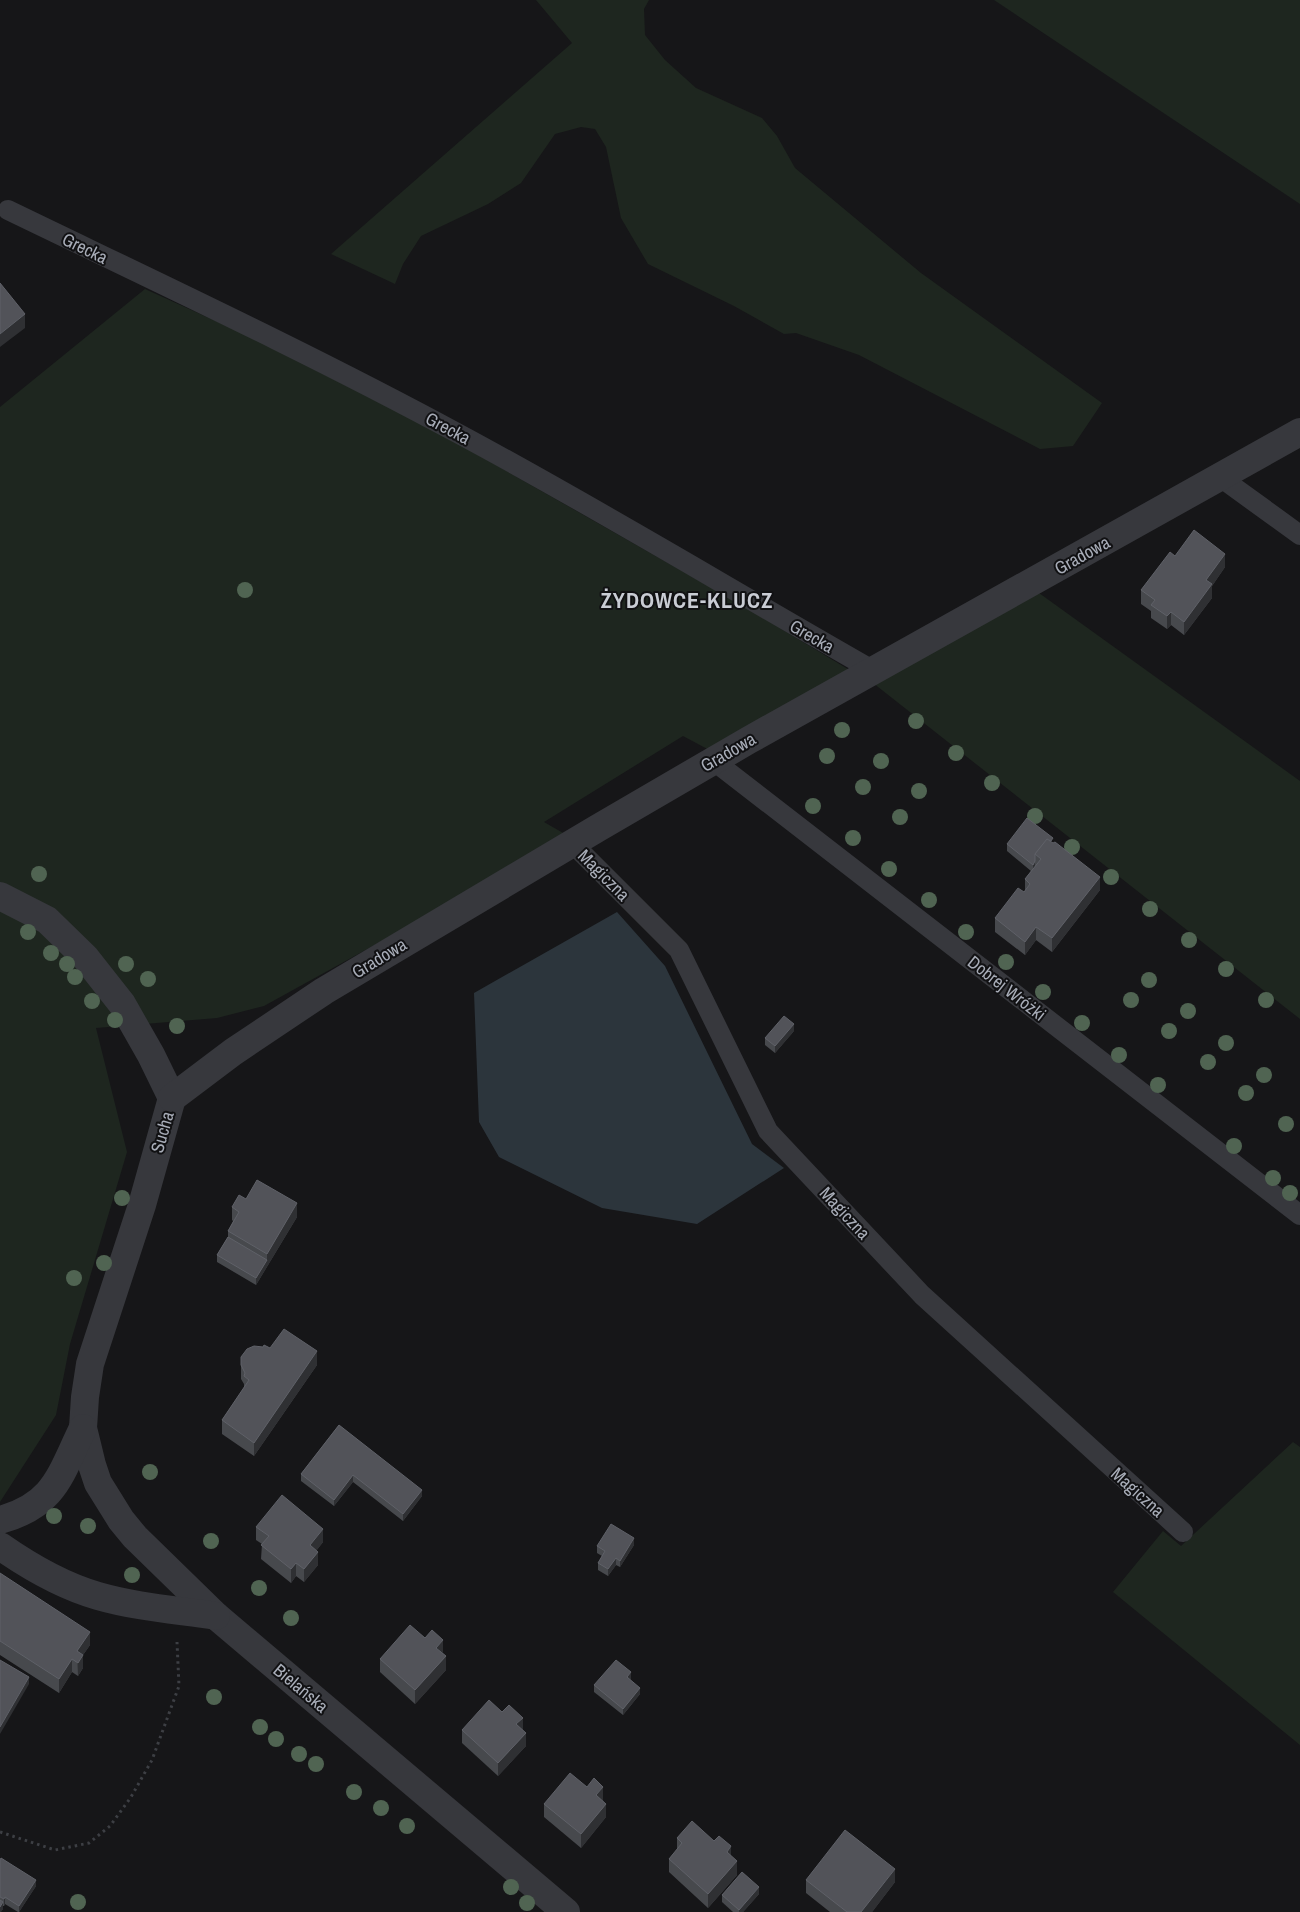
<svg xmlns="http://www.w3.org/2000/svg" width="1300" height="1912" viewBox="0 0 1300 1912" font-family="'Archivo Narrow',sans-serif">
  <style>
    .green { fill: #1e261f }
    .water { fill: #2c353c }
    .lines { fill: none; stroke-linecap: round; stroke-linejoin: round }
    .path { stroke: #3d3f44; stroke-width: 3; stroke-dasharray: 2.5 4; stroke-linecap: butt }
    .service { stroke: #37383d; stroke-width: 20 }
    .minor { stroke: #37383d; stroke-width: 28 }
    .tree { fill: #506452 }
    .wall { fill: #47494d }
    .shaded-wall { fill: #2f3033 }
    .building { fill: #525359; stroke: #5f6168 }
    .labels { text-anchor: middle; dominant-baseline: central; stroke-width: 4; stroke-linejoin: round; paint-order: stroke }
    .street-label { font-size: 18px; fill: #a8adb8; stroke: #111113 }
    .district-label { font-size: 22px; font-weight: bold; letter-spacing: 1px; fill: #c9ccd4; stroke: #111113 }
  </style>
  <rect width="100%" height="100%" fill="#161618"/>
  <g class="green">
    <polygon points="536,0 649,0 644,9 645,35 665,60 696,88 762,118 777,136 795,168 921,273 1102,403 1073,446 1040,449 859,355 796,333 784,334 734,306 648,264 621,218 606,147 595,129 581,127 555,134 521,183 488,204 421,236 403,264 395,284 331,254 572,43"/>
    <polygon points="994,0 1300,0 1300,204"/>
    <polygon points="145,289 251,337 443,435 740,604 851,671 713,752 683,736 544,822 570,837 264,1006 217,1018 96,1028 127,1152 70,1344 56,1415 0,1502 0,407"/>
    <polygon points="1039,593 1300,781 1300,1019 873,683"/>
    <polygon points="1293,1442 1300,1447 1300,1745 1113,1592 1163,1531 1181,1546"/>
  </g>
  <polygon class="water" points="617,912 665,966 752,1144 784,1168 697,1224 602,1208 499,1157 479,1122 474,993"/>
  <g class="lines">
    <polyline class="path" points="0,1832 55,1850 89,1843 110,1826 131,1797 152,1760 179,1686 177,1642"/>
    <g class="service">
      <path d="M8,210C159,283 311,354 459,434C599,509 735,592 874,671"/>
      <polyline points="1220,477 1300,535"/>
      <polyline points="714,761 1300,1215"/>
      <polyline points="572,843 679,950 768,1131 922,1295 1183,1532"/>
    </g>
    <g class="minor">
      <polyline points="0,896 47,920 85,957 122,1004 151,1055 172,1098 142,1205 90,1364 85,1397 83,1428 92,1465 98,1483 121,1520 135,1537 216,1616 566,1912"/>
      <polyline points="172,1098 233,1052 324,991 598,828 749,740 1300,432"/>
      <path d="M0,1520C55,1505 60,1475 83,1428"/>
      <path d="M0,1546C30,1567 63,1586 98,1596C136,1607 177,1610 216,1616"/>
    </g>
  </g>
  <g class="tree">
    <circle cx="245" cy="590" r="8"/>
    <circle cx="916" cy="721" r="8"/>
    <circle cx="842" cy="730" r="8"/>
    <circle cx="956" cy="753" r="8"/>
    <circle cx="827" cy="756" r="8"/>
    <circle cx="881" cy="761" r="8"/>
    <circle cx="992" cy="783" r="8"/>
    <circle cx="863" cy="787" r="8"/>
    <circle cx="919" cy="791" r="8"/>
    <circle cx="813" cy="806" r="8"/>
    <circle cx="1035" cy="816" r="8"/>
    <circle cx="900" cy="817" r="8"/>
    <circle cx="853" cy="838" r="8"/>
    <circle cx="1072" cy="847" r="8"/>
    <circle cx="889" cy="869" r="8"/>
    <circle cx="39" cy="874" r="8"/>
    <circle cx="1111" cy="877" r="8"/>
    <circle cx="929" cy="900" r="8"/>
    <circle cx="1150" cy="909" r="8"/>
    <circle cx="28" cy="932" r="8"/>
    <circle cx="966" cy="932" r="8"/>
    <circle cx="1189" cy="940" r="8"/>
    <circle cx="51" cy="953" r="8"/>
    <circle cx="1006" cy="962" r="8"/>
    <circle cx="67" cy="964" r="8"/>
    <circle cx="126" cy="964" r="8"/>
    <circle cx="1226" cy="969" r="8"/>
    <circle cx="75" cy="977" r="8"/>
    <circle cx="148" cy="979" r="8"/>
    <circle cx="1149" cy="980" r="8"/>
    <circle cx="1043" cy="992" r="8"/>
    <circle cx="1131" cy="1000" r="8"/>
    <circle cx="1266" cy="1000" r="8"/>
    <circle cx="92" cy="1001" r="8"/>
    <circle cx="1188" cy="1011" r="8"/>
    <circle cx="115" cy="1020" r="8"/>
    <circle cx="1082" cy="1023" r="8"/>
    <circle cx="177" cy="1026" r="8"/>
    <circle cx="1169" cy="1031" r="8"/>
    <circle cx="1226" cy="1043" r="8"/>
    <circle cx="1119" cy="1055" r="8"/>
    <circle cx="1208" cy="1062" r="8"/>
    <circle cx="1264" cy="1075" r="8"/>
    <circle cx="1158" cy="1085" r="8"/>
    <circle cx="1246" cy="1093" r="8"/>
    <circle cx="1286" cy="1124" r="8"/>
    <circle cx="1234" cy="1146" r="8"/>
    <circle cx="1273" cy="1178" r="8"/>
    <circle cx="1290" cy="1193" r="8"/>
    <circle cx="122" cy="1198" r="8"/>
    <circle cx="104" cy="1263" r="8"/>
    <circle cx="74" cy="1278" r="8"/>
    <circle cx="150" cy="1472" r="8"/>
    <circle cx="54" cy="1516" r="8"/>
    <circle cx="88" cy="1526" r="8"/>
    <circle cx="211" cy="1541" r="8"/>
    <circle cx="132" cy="1575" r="8"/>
    <circle cx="259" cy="1588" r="8"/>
    <circle cx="291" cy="1618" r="8"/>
    <circle cx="214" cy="1697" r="8"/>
    <circle cx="260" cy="1727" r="8"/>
    <circle cx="276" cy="1739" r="8"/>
    <circle cx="299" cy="1754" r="8"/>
    <circle cx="316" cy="1764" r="8"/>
    <circle cx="354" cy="1792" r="8"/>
    <circle cx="381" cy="1808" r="8"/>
    <circle cx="407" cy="1826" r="8"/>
    <circle cx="511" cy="1887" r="8"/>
    <circle cx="78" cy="1902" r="8"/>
    <circle cx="527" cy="1903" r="8"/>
  </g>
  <g class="wall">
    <polygon points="1175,556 1225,567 1212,586 1212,598 1184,635 1171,625 1167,629 1151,618 1151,611 1141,604 1141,590"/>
    <polygon points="1053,843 1100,890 1052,952 1036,940 1025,955 995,932 995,918 1024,892 1025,891 1025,879 1031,871 1007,851 1007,844"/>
    <polygon points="794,1031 775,1053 765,1045 765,1038"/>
    <polygon points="246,1199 297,1217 256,1285 217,1262 217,1255 228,1237 228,1231 233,1221 232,1220 232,1207"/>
    <polygon points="270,1348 317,1365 254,1456 222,1434 222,1420 244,1388 244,1384 241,1379 241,1357"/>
    <polygon points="339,1425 422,1496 403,1521 353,1482 334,1506 301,1481 301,1474"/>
    <polygon points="256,1527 323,1542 316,1551 318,1565 304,1582 296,1576 291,1583 261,1559 262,1544 256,1540"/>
    <polygon points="634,1545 620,1567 616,1565 608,1576 598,1570 598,1563 602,1556 597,1553 597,1546"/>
    <polygon points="0,1573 90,1645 83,1655 83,1668 78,1676 72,1672 59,1693 0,1655"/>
    <polygon points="443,1653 446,1670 415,1704 380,1672 380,1659"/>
    <polygon points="630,1679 640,1694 623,1715 594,1692 594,1685"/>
    <polygon points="502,1712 523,1730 526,1746 498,1776 462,1743 462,1730"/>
    <polygon points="603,1800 606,1817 581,1848 544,1817 544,1804"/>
    <polygon points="677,1838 737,1875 708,1908 669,1872 669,1859 677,1850"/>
    <polygon points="0,1860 36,1886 19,1912 18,1912 5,1904 4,1906 3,1906 3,1909 0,1912"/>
    <polygon points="806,1880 895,1882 872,1912 830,1912 806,1893"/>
    <polygon points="759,1894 743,1912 733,1912 722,1902 722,1895"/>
  </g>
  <g class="shaded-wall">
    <polygon points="25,314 25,328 0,347 0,334"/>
    <polygon points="1225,554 1225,567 1212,586 1212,598 1184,635 1184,622 1206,580"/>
    <polygon points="1171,612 1171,625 1167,629 1167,616"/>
    <polygon points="1035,861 1035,868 1033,871 1033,865"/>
    <polygon points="1100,877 1100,890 1052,952 1052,938"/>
    <polygon points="1036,927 1036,940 1025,955 1025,942"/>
    <polygon points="794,1024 794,1031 775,1053 775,1046"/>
    <polygon points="297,1203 297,1217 256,1285 256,1278 267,1260 267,1254"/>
    <polygon points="317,1351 317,1365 254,1456 254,1443"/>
    <polygon points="353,1475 353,1482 334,1506 334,1500"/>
    <polygon points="422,1490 422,1496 403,1521 403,1514"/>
    <polygon points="323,1529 323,1542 310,1559 310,1545"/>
    <polygon points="634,1538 634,1545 620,1567 620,1561"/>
    <polygon points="318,1552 318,1565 304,1582 304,1569"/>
    <polygon points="616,1558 616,1565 608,1576 608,1569"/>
    <polygon points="296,1563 296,1576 291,1583 291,1569"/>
    <polygon points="90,1632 90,1645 83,1655 83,1668 78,1676 77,1651"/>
    <polygon points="443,1640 443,1653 436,1648"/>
    <polygon points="446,1656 446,1670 415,1704 415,1690"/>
    <polygon points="72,1659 72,1672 59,1693 59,1679"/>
    <polygon points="631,1672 631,1679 627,1683 627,1677"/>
    <polygon points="29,1677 29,1684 0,1734 0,1727"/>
    <polygon points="640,1688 640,1694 623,1715 623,1709"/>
    <polygon points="523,1718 523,1731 516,1724"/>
    <polygon points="526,1733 526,1746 498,1776 498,1763"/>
    <polygon points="603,1787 603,1800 596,1808 596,1795"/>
    <polygon points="606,1804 606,1817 581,1848 581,1834"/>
    <polygon points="731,1846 731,1859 727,1852"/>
    <polygon points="737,1861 737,1875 708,1908 708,1894"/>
    <polygon points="895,1869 895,1882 872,1912 861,1912"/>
    <polygon points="36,1880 36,1886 19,1912 19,1906"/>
    <polygon points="759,1887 759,1894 743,1912 739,1912 739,1910"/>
    <polygon points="5,1897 5,1904 4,1906 4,1899"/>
    <polygon points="3,1902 3,1909 1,1912 0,1912 0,1907"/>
  </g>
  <g class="building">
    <polygon points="0,283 25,314 0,334"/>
    <polygon points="1194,530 1225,554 1206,580 1212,584 1184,622 1171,612 1167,616 1151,605 1155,600 1141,590 1170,552 1175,556"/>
    <polygon points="1027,818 1053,838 1051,841 1047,839 1035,854 1035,861 1033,865 1007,844"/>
    <polygon points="1047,839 1053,843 1055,842 1100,877 1052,938 1036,927 1025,942 995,918 1018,888 1024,892 1030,884 1025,879 1041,859 1035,854"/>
    <polygon points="784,1016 794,1024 775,1046 765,1038"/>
    <polygon points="257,1180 297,1203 267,1254 228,1231 239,1212 232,1207 239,1195 246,1199"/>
    <polygon points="228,1237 267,1260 256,1278 217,1255"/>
    <polygon points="284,1329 317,1351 254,1443 222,1420 249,1380 244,1376 245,1373 241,1365 241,1357 247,1349 254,1346 263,1347 264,1345 270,1348"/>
    <polygon points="339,1425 422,1490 403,1514 353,1475 334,1500 301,1474"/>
    <polygon points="282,1495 323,1529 310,1545 318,1552 304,1569 296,1563 291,1569 261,1545 269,1536 256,1527"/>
    <polygon points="611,1524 634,1538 620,1561 616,1558 608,1569 598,1563 605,1551 597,1546"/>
    <polygon points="0,1573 90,1632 77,1651 83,1655 78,1663 72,1659 59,1679 0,1641"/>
    <polygon points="410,1625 425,1638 432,1630 443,1640 436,1648 446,1656 415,1690 380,1659"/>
    <polygon points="0,1660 29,1677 0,1727"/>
    <polygon points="616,1660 631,1672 627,1677 640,1688 623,1709 594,1685"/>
    <polygon points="489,1700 502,1712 509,1705 523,1718 516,1724 526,1733 498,1763 462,1730"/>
    <polygon points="570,1773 587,1787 594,1778 603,1787 596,1795 606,1804 581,1834 544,1804"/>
    <polygon points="692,1821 714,1841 719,1836 731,1846 727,1852 737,1861 708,1894 669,1859 682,1843 677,1838"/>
    <polygon points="845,1830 895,1869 861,1912 847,1912 806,1880"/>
    <polygon points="1,1858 36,1880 19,1906 5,1897 4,1899 0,1897 0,1860"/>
    <polygon points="742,1872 759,1887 739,1910 722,1895"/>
    <polygon points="0,1900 3,1902 0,1907"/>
  </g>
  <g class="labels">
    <g class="street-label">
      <text transform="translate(85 248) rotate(26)">Grecka</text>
      <text transform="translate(448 428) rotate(28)">Grecka</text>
      <text transform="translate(1082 555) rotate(-29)">Gradowa</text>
      <text transform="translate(812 636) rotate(30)">Grecka</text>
      <text transform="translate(728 752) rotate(-30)">Gradowa</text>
      <text transform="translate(604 875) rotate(45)">Magiczna</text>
      <text transform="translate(379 958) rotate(-31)">Gradowa</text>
      <text transform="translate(1007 988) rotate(38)">Dobrej Wróżki</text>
      <text transform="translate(162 1132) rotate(-74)">Sucha</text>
      <text transform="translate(845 1213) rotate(47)">Magiczna</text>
      <text transform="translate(1138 1492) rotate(42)">Magiczna</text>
      <text transform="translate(301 1688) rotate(40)">Bielańska</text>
    </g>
    <g class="district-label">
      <text x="687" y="600">ŻYDOWCE-KLUCZ</text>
    </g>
  </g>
</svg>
